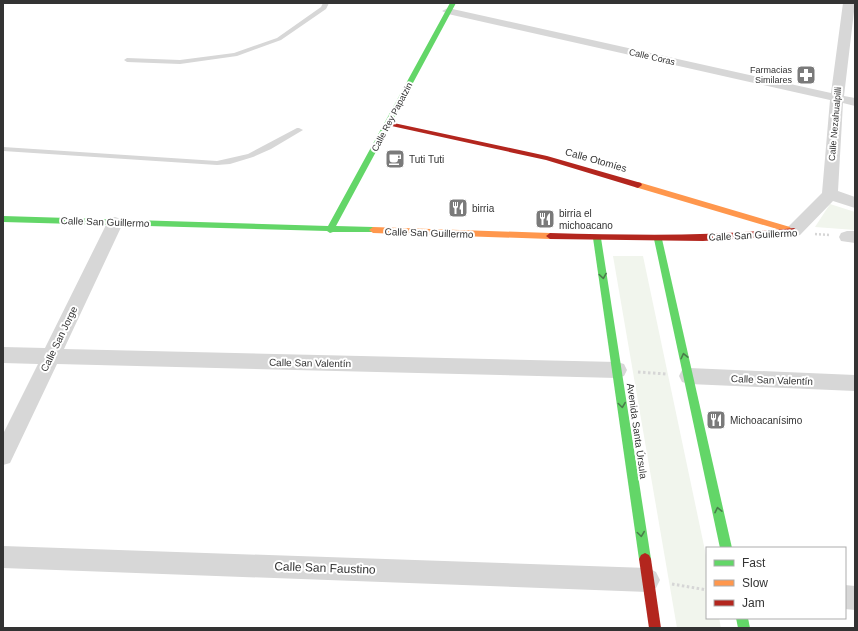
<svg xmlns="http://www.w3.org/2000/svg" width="858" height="631" viewBox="0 0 858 631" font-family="Helvetica,sans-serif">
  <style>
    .green { fill: #f1f5ed }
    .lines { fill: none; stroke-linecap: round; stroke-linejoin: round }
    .path-far1 { stroke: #d6d6d6; stroke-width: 2.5; stroke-dasharray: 2 2; stroke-linecap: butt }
    .path { stroke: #d6d6d6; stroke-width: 3; stroke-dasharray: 2.5 2.5; stroke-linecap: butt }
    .lane { fill: #d7d7d7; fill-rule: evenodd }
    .street { fill: #d7d7d7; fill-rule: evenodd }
    .fast { fill: #63d668; fill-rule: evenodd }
    .slow { fill: #ff974d; fill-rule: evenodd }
    .jam { fill: #b3261e; fill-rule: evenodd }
    .oneway { stroke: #497c4b }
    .labels { text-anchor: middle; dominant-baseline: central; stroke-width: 4; stroke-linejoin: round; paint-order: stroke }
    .far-street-label { font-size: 9px; fill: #333; stroke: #fff }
    .far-poi-label { font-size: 9px; fill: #333; stroke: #fff; text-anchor: end }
    .poi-label { font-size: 10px; fill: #333; stroke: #fff; text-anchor: start }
    .street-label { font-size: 10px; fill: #333; stroke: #fff }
    .near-street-label { font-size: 12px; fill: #333; stroke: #fff }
  </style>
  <rect width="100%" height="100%" fill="#fff"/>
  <g class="green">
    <polygon points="830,204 855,212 855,230 815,227"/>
    <polygon points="613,256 643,256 707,560 707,618 719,618 721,628 677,628"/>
  </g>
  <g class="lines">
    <polyline class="path-far1" points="815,234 830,235"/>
    <g class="path">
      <polyline points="638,372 666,374"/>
      <polyline points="672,584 707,590"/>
    </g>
    <g class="lane">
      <polygon points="323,3 329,3 326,9 281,40 237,56 180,64 127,62 124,60 127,58 180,60 234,53 277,38 321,7"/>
      <polygon points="297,128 299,128 303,130 271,149 253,157 230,164 217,165 3,151 3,147 217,161 248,154"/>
    </g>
    <g class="street">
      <polygon points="843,3 855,3 844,96 855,98 855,106 843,103 838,191 855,197 855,208 833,201 800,235 794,237 788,235 786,231 788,227 822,193 830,100 448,14 442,11 448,8 831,93"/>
      <polygon points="115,217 121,219 123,223 64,349 617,362 624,364 627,370 624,376 617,378 57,364 10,463 3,465 3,434 38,364 3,363 3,347 45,348 107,223 109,219"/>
      <polygon points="847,231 855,231 855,243 841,241 839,237 841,233"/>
      <polygon points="689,368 855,375 855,391 689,384 682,382 679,376 682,370"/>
      <polygon points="3,546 648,568 656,572 660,580 656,588 648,592 3,568"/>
      <polygon points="845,585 855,586 855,610 845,609"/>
    </g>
    <g class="fast">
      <polygon points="450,3 456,3 336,226 373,227 377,230 376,232 333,232 330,233 327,231 3,222 3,216 328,226"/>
      <polygon points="597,235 601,238 651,559 649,563 645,565 641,563 639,559 593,238"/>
      <polygon points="658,236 662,239 732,548 720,548 654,239"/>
      <polygon points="736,618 748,618 750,628 738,628"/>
    </g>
    <g class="slow">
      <polygon points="638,182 790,227 791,229 787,232 635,187 635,183"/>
      <polygon points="373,227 550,233 554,236 550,239 373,233 369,230"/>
    </g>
    <g class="jam">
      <polygon points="389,122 547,156 641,183 642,185 638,188 546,160 387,125 387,123"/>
      <path d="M794,228L798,231L797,233L764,237L703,241L550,239L546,236L550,233C632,235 713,237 794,228Z"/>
      <polygon points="645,553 649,555 651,559 661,628 649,628 639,559 641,555"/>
    </g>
  </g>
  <defs><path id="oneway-chevron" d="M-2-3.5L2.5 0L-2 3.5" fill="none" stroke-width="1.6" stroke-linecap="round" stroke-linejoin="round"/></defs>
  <g class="oneway">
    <use href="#oneway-chevron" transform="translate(603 276) rotate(81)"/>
    <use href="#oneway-chevron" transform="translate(684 356) rotate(-103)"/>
    <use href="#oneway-chevron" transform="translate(622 405) rotate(82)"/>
    <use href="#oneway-chevron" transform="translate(718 510) rotate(-102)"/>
    <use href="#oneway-chevron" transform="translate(641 534) rotate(82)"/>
  </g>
  <defs>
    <g id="pharmacy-square" transform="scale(1)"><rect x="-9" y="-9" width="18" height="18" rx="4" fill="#7a7a7a" stroke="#fff"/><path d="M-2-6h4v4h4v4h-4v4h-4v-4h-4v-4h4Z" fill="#fff"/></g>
    <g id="cafe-square" transform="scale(1)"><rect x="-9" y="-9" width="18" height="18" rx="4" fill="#7a7a7a" stroke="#fff"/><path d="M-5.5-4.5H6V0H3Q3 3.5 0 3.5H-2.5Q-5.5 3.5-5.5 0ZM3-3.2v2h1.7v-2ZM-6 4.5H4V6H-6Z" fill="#fff"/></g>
    <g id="restaurant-square" transform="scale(1)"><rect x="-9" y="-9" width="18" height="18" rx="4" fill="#7a7a7a" stroke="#fff"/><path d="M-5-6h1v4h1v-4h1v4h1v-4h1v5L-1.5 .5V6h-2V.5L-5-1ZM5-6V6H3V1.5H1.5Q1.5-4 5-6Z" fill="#fff"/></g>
  </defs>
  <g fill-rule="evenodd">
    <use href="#pharmacy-square" x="806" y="75"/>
    <use href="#cafe-square" x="395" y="159"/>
    <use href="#restaurant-square" x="458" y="208"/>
    <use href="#restaurant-square" x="545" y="219"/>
    <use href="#restaurant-square" x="716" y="420"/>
  </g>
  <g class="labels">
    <g class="far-street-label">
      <text transform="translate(652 57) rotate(13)">Calle Coras</text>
      <text transform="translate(392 117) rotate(-62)">Calle Rey Papatzin</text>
      <text transform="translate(835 124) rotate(-85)">Calle Nezahualpilli</text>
    </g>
    <g class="far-poi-label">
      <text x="792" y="70">Farmacias<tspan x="792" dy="10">Similares</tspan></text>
    </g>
    <g class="poi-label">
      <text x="409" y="159">Tuti Tuti</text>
      <text x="472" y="208">birria</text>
      <text x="559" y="213">birria el<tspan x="559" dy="12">michoacano</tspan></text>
      <text x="730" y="420">Michoacanísimo</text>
    </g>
    <g class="street-label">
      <text transform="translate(596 160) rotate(16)">Calle Otomíes</text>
      <text transform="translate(105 222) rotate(2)">Calle San Guillermo</text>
      <text transform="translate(429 233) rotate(2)">Calle San Guillermo</text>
      <text transform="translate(753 235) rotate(-3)">Calle San Guillermo</text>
      <text transform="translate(59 339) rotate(-64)">Calle San Jorge</text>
      <text transform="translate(310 363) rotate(1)">Calle San Valentín</text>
      <text transform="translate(772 380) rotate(2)">Calle San Valentín</text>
      <text transform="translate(637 431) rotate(82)">Avenida Santa Úrsula</text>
    </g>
    <g class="near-street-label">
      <text transform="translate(325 568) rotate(2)">Calle San Faustino</text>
    </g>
  </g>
  <rect width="858" height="631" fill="none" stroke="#333333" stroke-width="8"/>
  <rect x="706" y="547" width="140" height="72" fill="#ffffff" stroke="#adadad"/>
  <rect x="714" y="560" width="20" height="6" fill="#63d668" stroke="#adadad"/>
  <text x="742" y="567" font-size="12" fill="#333333">Fast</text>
  <rect x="714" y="580" width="20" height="6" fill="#ff974d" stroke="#adadad"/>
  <text x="742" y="587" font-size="12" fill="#333333">Slow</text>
  <rect x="714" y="600" width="20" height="6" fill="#b3261e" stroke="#adadad"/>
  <text x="742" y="607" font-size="12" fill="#333333">Jam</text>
</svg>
